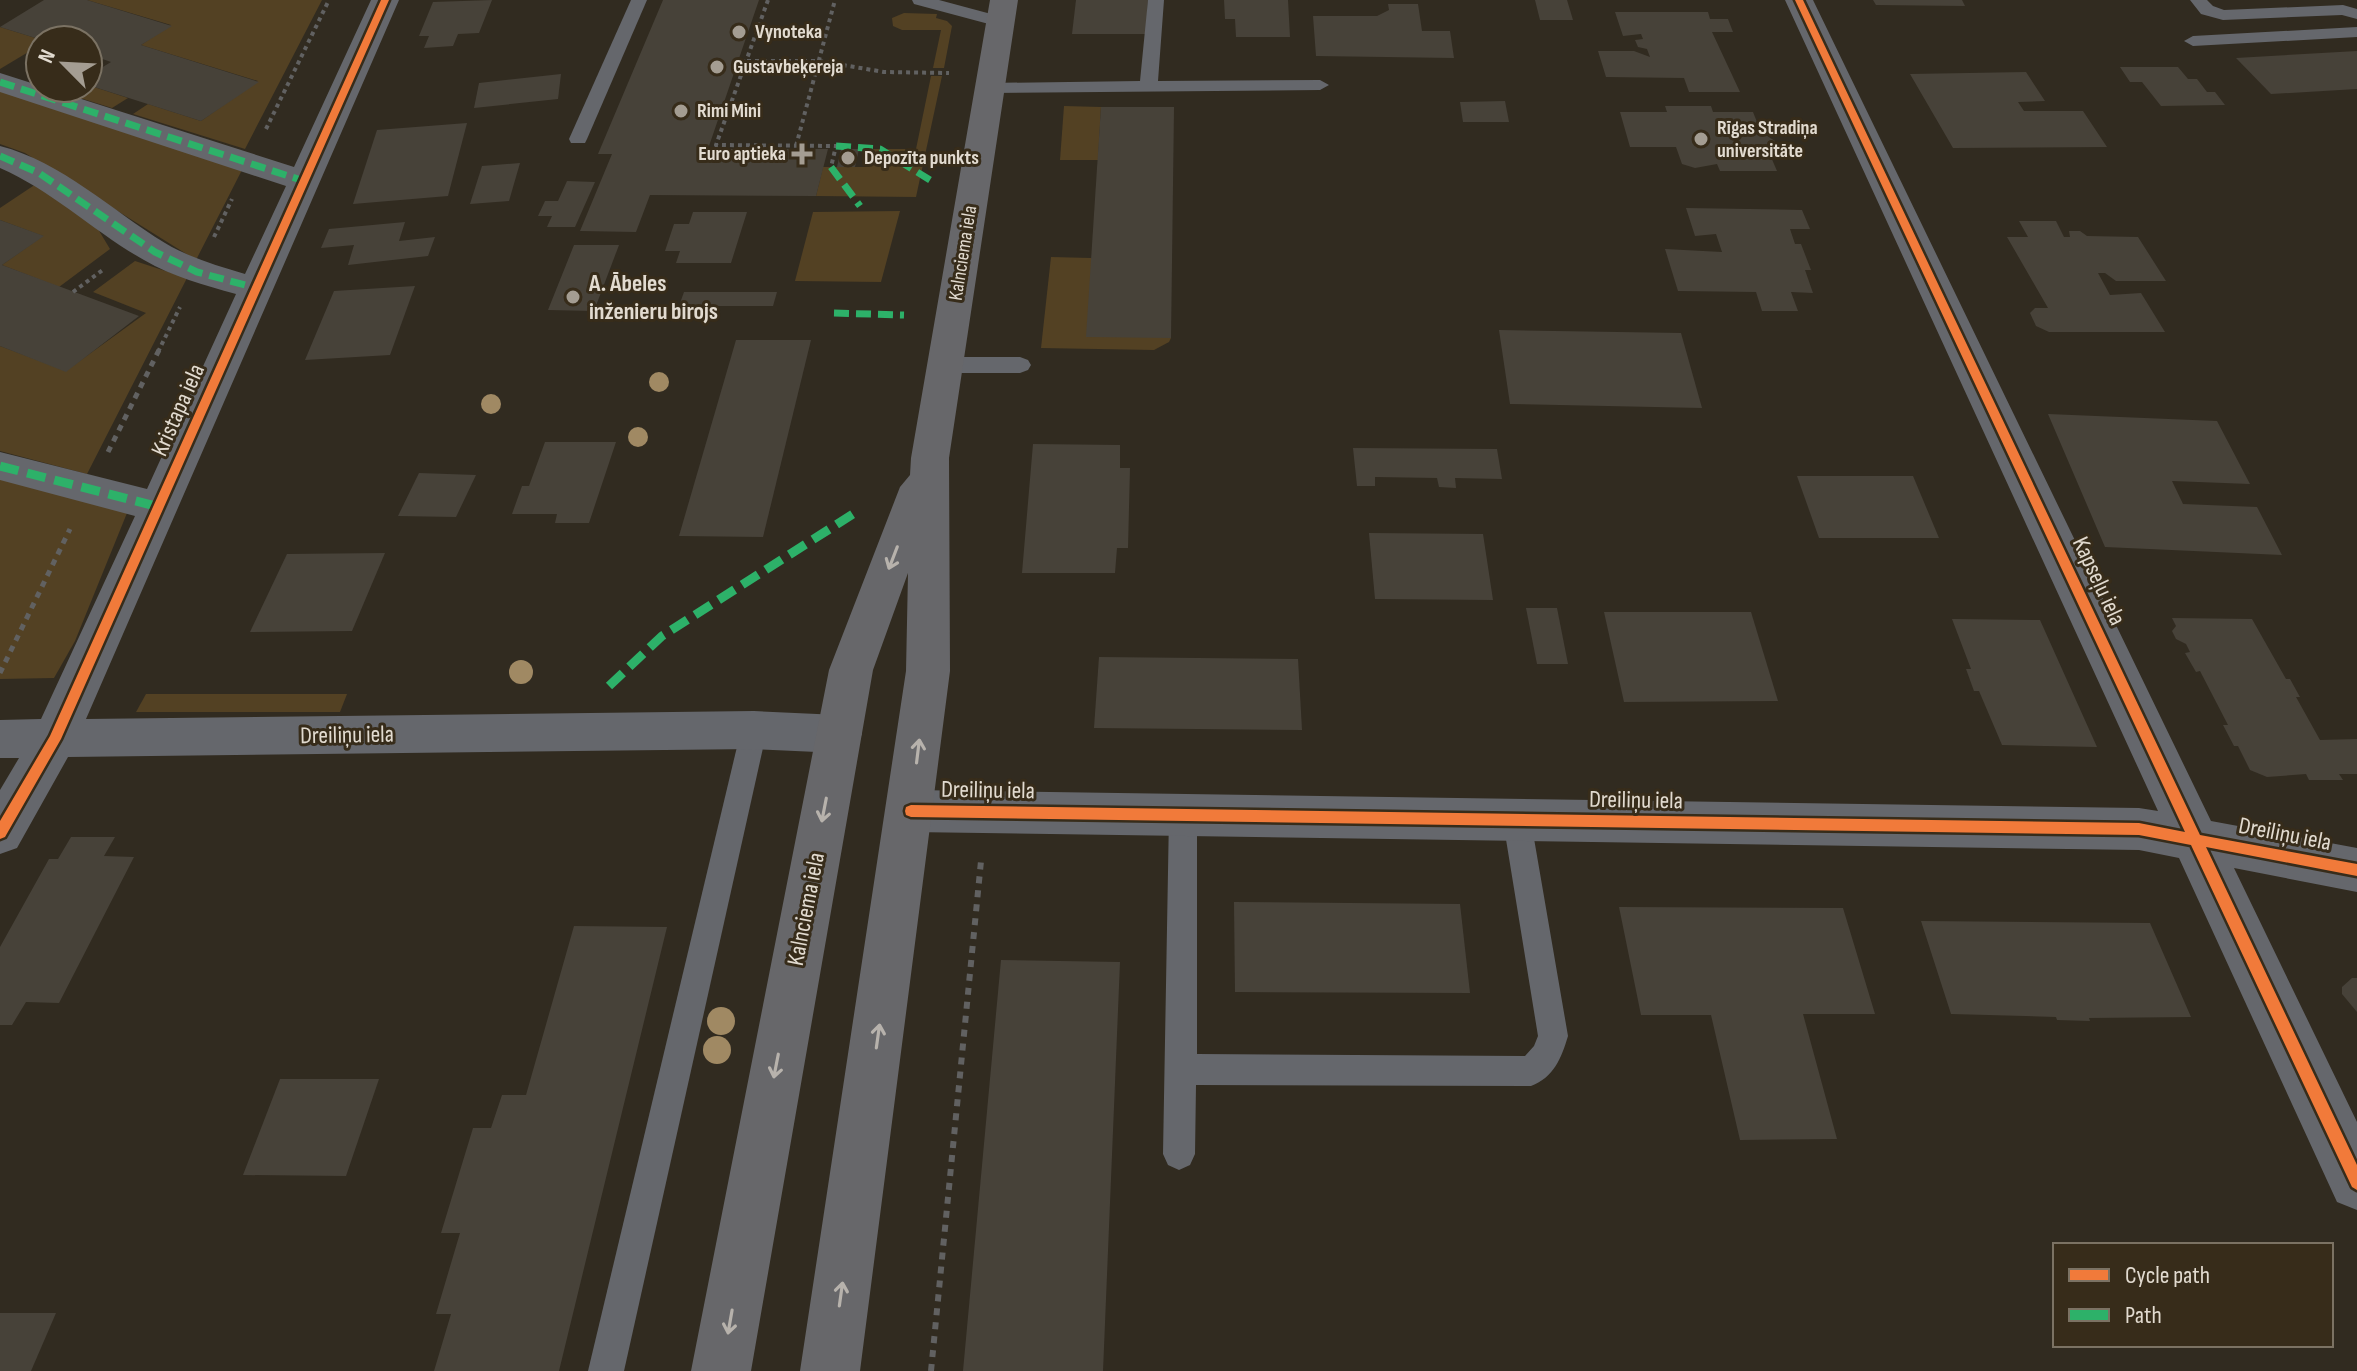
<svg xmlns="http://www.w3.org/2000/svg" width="2357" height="1371" viewBox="0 0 2357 1371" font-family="'Sofia Sans Condensed',sans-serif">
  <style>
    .green { fill: #534123 }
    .building { fill: #474239 }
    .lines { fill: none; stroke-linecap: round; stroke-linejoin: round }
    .path-far2 { stroke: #616161; stroke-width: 4; stroke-dasharray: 4 4; stroke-linecap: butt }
    .path-far1 { stroke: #616161; stroke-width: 5; stroke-dasharray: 6 6; stroke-linecap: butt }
    .path { stroke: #616161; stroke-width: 6; stroke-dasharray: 7 7; stroke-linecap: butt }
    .service { fill: #65676c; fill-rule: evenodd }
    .minor { fill: #65676c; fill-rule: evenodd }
    .primary { fill: #67676a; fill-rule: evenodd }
    .quiet-far1 { stroke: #2db169; stroke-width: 7; stroke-dasharray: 15 7; stroke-linecap: butt }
    .quiet { stroke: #2db169; stroke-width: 9; stroke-dasharray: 19 9; stroke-linecap: butt }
    .cycleway-casing { stroke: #372c1a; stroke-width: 5 }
    .cycleway { fill: #f17a3a; fill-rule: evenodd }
    .tree { fill: #a08963 }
    .oneway { stroke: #b7b2ac }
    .poi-dot { fill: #a49d92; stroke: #372c1a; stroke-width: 3 }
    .labels { text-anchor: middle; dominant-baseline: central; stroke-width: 6; stroke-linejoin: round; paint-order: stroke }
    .far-poi-label { font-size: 20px; font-weight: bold; fill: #e2dbd0; stroke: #372c1a; text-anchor: start }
    .far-street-label { font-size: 20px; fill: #e2dbd0; stroke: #372c1a }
    .poi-label { font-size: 24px; font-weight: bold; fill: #e2dbd0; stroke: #372c1a; text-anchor: start }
    .street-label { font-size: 24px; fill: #e2dbd0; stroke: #372c1a }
  </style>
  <rect width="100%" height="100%" fill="#312b20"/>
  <g class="green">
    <polygon points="87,0 322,0 245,149 133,114 148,104 201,121 258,81 141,45 171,25"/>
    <polygon points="904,13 937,14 936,18 947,21 952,26 944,68 933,68 941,30 902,30 893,26 892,18"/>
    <polygon points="0,27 42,40 40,45 0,69"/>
    <polygon points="931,76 942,76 916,197 816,196 823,167 866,167 871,149 916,149"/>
    <polygon points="88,85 128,98 112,108 48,88 88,88"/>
    <polygon points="0,86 243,168 196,260 25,153 0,144"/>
    <polygon points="1064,106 1101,107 1098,160 1060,160"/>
    <polygon points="36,184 98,229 110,249 59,287 2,265 43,236 0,220 0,208"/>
    <polygon points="900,211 881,282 795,281 813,212"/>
    <polygon points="1051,257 1091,258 1171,338 1169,342 1154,350 1041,348"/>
    <polygon points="135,261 187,278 87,474 0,451 0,346 66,371 146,313 93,292"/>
    <polygon points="0,479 127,513 75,641 54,678 0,679"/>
    <polygon points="146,694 347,694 340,712 136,712"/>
  </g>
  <g class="building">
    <polygon points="44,0 87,0 172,26 141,45 259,82 201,121 88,85 88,76 111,62 88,54 88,40 42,40 0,27"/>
    <polygon points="492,0 479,33 458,34 453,46 424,48 429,36 419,36 433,2"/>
    <polygon points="663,0 759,0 708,149 828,149 816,196 650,195 636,232 580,231 612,154 598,154"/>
    <polygon points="1076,0 1148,0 1146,34 1072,34"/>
    <polygon points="1224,0 1288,0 1290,37 1236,37 1235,19 1225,19"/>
    <polygon points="1535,0 1567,0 1573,20 1540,20"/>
    <polygon points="1873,0 1962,0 1965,6 1876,5"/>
    <polygon points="1388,4 1418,4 1422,31 1450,31 1454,58 1316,56 1313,16 1377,16 1389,10"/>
    <polygon points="1615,12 1708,12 1710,19 1728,19 1733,32 1712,32 1740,92 1689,92 1684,78 1606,77 1598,51 1634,51 1650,57 1647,49 1638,47 1635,40 1643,39 1641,34 1623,36"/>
    <polygon points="2357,51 2357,89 2271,94 2236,58"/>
    <polygon points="2120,67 2178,67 2188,79 2197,79 2207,92 2215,92 2225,105 2161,106 2142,82 2130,82"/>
    <polygon points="2026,72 2045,101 2018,102 2024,111 2083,111 2107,147 1953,148 1910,74"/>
    <polygon points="561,74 558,99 474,108 479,83"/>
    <polygon points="1505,101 1509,122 1463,122 1460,102"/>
    <polygon points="1665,106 1711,106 1713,112 1753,112 1761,132 1775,141 1773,148 1768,150 1777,171 1720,171 1717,164 1695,168 1682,164 1676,147 1630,147 1620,112 1667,112"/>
    <polygon points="1101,107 1174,107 1171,338 1086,337"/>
    <polygon points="467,123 448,196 353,204 377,130"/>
    <polygon points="841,149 859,149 855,167 837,167"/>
    <polygon points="520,163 509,201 470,204 482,166"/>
    <polygon points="567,181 595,182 575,227 547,227 552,216 538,216 545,201 558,201"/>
    <polygon points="1686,208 1802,210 1810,229 1790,229 1795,244 1801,244 1811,270 1805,270 1813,293 1791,292 1798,311 1762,311 1756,292 1678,291 1665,249 1722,252 1716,234 1695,236"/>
    <polygon points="693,212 747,212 731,263 676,263 680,251 665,251 674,224 689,224"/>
    <polygon points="0,220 44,236 2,265 139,316 66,372 0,346"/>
    <polygon points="2019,221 2056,221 2064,237 2070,237 2069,231 2080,231 2087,236 2138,237 2166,281 2116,281 2105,273 2098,273 2110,295 2141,293 2165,332 2049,332 2036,326 2030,313 2035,308 2048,308 2007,237 2028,237"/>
    <polygon points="405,222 399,241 435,237 428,256 348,265 354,245 321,248 329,229"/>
    <polygon points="574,245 619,245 594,311 548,310"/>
    <polygon points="415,286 390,355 305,360 334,291"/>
    <polygon points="684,292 777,292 773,306 679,306"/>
    <polygon points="1499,330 1681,333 1702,408 1510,404"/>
    <polygon points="736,340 811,340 763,537 679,536"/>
    <polygon points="2048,414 2217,421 2250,484 2172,481 2183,504 2257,507 2282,555 2105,547"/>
    <polygon points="545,442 616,442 589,523 555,523 557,514 512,514 522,486 529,486"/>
    <polygon points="1033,444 1120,445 1120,468 1130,468 1128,548 1117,548 1115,573 1022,573"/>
    <polygon points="1353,448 1497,449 1502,479 1455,478 1456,488 1439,487 1437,478 1375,477 1375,486 1357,486"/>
    <polygon points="419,473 476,475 456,517 398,516"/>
    <polygon points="1797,476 1913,476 1939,538 1819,538"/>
    <polygon points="1369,533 1483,534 1493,600 1375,599"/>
    <polygon points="385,553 352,631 250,632 287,554"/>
    <polygon points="1526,608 1557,608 1568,664 1537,664"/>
    <polygon points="1604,612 1751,612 1778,701 1624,702"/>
    <polygon points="2172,618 2252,619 2286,679 2290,679 2300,697 2296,697 2320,740 2357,739 2357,774 2339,774 2343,780 2309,780 2306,774 2267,777 2250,770 2238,746 2234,746 2223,725 2228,725 2200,671 2196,672 2185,653 2190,652 2186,644 2176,639 2172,631 2176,626"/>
    <polygon points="1952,619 2040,620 2097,747 2002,745 1979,691 1974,691 1966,669 1971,669"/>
    <polygon points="1099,657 1298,659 1302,730 1094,728"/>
    <polygon points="71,837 115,837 104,856 134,857 59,1003 26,1002 12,1025 0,1025 0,947 49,859 58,859"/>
    <polygon points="1234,902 1460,904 1470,993 1235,992"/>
    <polygon points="1619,907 1843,908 1875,1014 1803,1014 1837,1139 1740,1140 1711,1015 1641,1015"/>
    <polygon points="1921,921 2150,923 2191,1017 2089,1018 2090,1021 2057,1020 2056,1017 1951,1014"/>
    <polygon points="574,926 667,927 559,1371 434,1371 451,1314 436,1314 460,1233 441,1233 473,1128 491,1128 502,1095 526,1095"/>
    <polygon points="1001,960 1120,962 1103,1371 963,1371"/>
    <polygon points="2352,978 2357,978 2357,1012 2342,994 2342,987"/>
    <polygon points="280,1079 379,1079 346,1176 243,1175"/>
    <polygon points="0,1313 56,1313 31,1371 0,1371"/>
  </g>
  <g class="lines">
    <g class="path-far2">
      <polyline points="768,0 716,145 836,146 831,167"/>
      <polyline points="739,61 819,61 884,72 949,73"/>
      <polyline points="266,129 329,0"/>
      <polyline points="796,146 835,0"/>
      <polyline points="214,237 232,199"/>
      <polyline points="73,292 104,269"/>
      <polyline points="158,352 180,307"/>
    </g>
    <g class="path-far1">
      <polyline points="108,452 159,350"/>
      <polyline points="0,673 70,529"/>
    </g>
    <polyline class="path" points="931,1371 981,861"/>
    <g class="service">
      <polygon points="631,0 647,0 587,139 585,143 571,143 569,139"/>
      <polygon points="912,0 939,0 1006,18 1009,22 1000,27 914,4"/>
      <polygon points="1148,0 1164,0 1158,81 1320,80 1329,85 1320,90 989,93 980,88 989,83 1140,81"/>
      <polygon points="2190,0 2207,0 2213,6 2224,10 2343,5 2357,9 2357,19 2342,15 2223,20 2201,14"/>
      <polygon points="2357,27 2357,37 2193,46 2184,41 2193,36"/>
      <polygon points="945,357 1020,357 1028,360 1031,365 1028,370 1020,373 945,373 937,370 934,365 937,360"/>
      <polygon points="754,719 763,722 767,730 624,1371 588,1371 741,730 745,722"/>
      <path d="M1183,803L1193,806L1197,815V1054L1525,1056L1534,1046L1538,1036L1503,821L1507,812L1517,809L1527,812L1531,821L1568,1036C1561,1059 1554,1077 1531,1086L1196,1085L1195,1154L1190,1165L1179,1170L1168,1165L1163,1154L1169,815L1173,806Z"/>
    </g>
    <g class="minor">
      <path d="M371,0H399L86,719L754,711L839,715L855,720L862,734L855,748L839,753L754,749L68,757L17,848L0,854V790L19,758H0V720L41,719L135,516L0,480V452L147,489L236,294C204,285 173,277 144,260C94,232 53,191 0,168V146C62,162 111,210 165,243C190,258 218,266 245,274L286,186L0,92V73L294,167Z"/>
      <polygon points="1785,0 1813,0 2211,821 2357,848 2357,892 2234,868 2357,1122 2357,1210 2337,1202 2179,858 2139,850 911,832 894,826 888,811 894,796 911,790 2139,808 2158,811"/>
    </g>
    <polygon class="primary" points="990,0 1018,0 949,458 950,671 860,1371 800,1371 906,671 908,573 873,670 751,1371 691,1371 829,670 900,487 910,475 911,458"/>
    <g class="quiet-far1">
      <polyline points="0,82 304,181"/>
      <polyline points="836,146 880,149 930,180"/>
      <polyline points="0,156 39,173 155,252 197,272 256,288"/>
      <polyline points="831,167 860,206"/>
      <polyline points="834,313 904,315"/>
    </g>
    <g class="quiet">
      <polyline points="0,466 159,507"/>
      <polyline points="609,686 662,636 853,514"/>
    </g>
    <g class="cycleway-casing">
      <g id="cycleway">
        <polygon points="381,0 389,0 61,739 5,837 0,839 0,821 50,736"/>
        <polygon points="1795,0 1803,0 2200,835 2357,864 2357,876 2206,847 2357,1165 2357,1190 2352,1187 2191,845 2139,835 911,817 906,815 905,811 906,807 911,805 2139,823 2185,832"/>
      </g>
    </g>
    <use href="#cycleway" class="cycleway"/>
  </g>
  <g class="tree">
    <circle cx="659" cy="382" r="10"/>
    <circle cx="491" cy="404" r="10"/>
    <circle cx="638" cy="437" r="10"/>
    <circle cx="521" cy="672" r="12"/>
    <circle cx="721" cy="1021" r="14"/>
    <circle cx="717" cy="1050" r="14"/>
  </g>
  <defs><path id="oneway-shaft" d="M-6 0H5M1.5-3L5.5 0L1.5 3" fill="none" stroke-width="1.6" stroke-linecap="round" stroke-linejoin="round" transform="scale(2)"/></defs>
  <g class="oneway">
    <use href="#oneway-shaft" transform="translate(893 558) rotate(111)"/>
    <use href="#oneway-shaft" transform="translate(918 751) rotate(-83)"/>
    <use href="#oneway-shaft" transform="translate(824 810) rotate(101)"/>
    <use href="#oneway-shaft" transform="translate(878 1036) rotate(-82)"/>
    <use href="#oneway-shaft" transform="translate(776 1066) rotate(101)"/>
    <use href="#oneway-shaft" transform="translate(841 1294) rotate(-82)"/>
    <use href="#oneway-shaft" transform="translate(730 1322) rotate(100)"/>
  </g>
  <g class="poi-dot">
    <circle cx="739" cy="32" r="8"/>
    <circle cx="717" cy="67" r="8"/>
    <circle cx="681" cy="111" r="8"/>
    <circle cx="1701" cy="139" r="8"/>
    <path d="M798 142h8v8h8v8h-8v8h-8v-8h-8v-8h8z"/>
    <circle cx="848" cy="158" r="8"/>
    <circle cx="573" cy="297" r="8"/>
  </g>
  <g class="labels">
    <g class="far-poi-label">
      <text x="755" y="32">Vynoteka</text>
      <text x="733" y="67">Gustavbeķereja</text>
      <text x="697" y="111">Rimi Mini</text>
      <text x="1717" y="128">Rīgas Stradiņa<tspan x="1717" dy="23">universitāte</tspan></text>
      <text x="786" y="154" text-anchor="end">Euro aptieka</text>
      <text x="864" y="158">Depozīta punkts</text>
    </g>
    <g class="far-street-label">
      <text transform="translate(963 253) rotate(-81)">Kalnciema iela</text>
    </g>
    <g class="poi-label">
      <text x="589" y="283">A. Ābeles<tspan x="589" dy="28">inženieru birojs</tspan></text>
    </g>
    <g class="street-label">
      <text transform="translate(178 410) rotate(-66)">Kristapa iela</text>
      <text transform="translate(2099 581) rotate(65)">Kapseļu iela</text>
      <text transform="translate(347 735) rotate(-1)">Dreiliņu iela</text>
      <text transform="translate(988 790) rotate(1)">Dreiliņu iela</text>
      <text transform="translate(1636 800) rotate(1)">Dreiliņu iela</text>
      <text transform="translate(2285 834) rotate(11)">Dreiliņu iela</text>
      <text transform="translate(806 909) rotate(-79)">Kalnciema iela</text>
    </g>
  </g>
  <rect x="2053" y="1243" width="280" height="104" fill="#372c1a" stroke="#7b7263" stroke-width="2"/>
  <rect x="2069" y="1269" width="40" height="12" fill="#f17a3a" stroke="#7b7263" stroke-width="2"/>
  <text x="2125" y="1283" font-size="24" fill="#e2dbd0">Cycle path</text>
  <rect x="2069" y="1309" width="40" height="12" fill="#2db169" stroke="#7b7263" stroke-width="2"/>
  <text x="2125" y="1323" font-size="24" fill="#e2dbd0">Path</text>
  <g transform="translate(64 64) rotate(294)"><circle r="38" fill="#372c1a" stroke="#7b7263" stroke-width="2"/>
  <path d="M0-6L14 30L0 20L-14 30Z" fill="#a49d92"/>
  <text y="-12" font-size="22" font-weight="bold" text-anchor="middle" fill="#e2dbd0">N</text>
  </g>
</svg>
